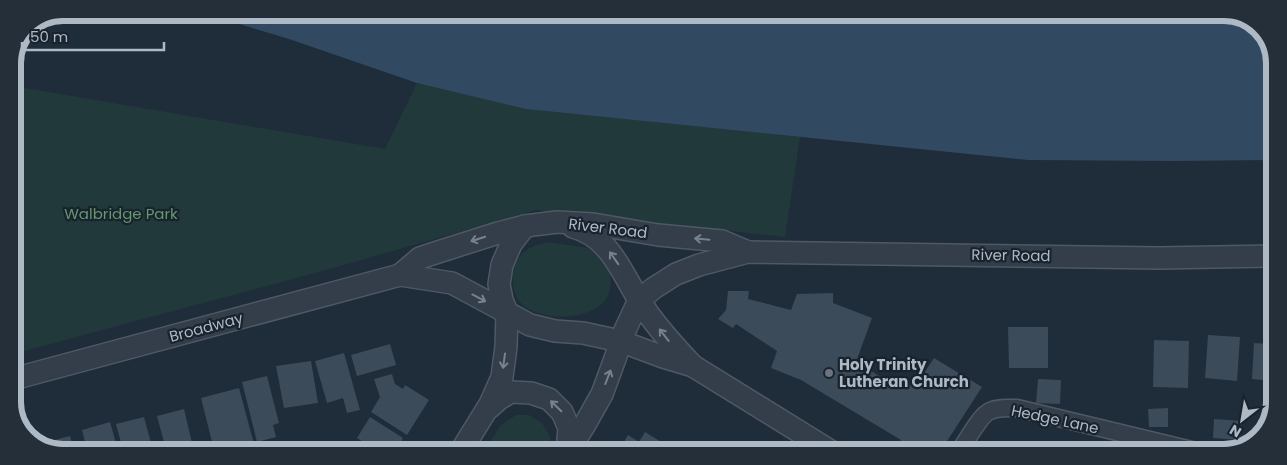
<svg xmlns="http://www.w3.org/2000/svg" width="1287" height="465" viewBox="0 0 1287 465" font-family="Poppins,sans-serif">
  <style>
    .green { fill: #21393b }
    .water { fill: #324962 }
    .building { fill: #3b4b59 }
    .lines { fill: none; stroke-linecap: round; stroke-linejoin: round }
    .minor-casing { stroke: #4e5964; stroke-width: 19 }
    .tertiary-casing { stroke: #4e5964; stroke-width: 24 }
    .minor { stroke: #333e4a; stroke-width: 16 }
    .tertiary { stroke: #333e4a; stroke-width: 21 }
    .oneway { stroke: #77828e }
    .worship-dot { fill: #6b7280; stroke: #19232e; stroke-width: 2 }
    .labels { text-anchor: middle; dominant-baseline: central; stroke-width: 4.5; stroke-linejoin: round; paint-order: stroke }
    .park-label { font-size: 15px; fill: #64986c; stroke: #19232e }
    .street-label { font-size: 15px; fill: #aeb9c6; stroke: #19232e }
    .poi-label { font-size: 15px; font-weight: bold; fill: #aeb9c6; stroke: #19232e; text-anchor: start }
    .rim { fill: none; stroke: #aeb9c6; stroke-width: 6 }
  </style>
  <rect width="100%" height="100%" fill="#1f2c3a"/>
  <g class="green">
    <polygon points="417,83 527,109 800,137 785,237 536,210 330,269 13,354 13,86 385,149"/>
    <path d="M548,242L588,248L599,254L609,266C610,274 612,285 609,293C599,319 554,321 533,311C530,309 525,308 523,305C507,291 510,258 530,248C535,245 542,244 548,242Z"/>
    <polygon points="516,415 529,415 542,423 550,436 550,451 484,451 501,425"/>
  </g>
  <polygon class="water" points="196,13 1240,15 1264,32 1274,60 1274,160 1174,161 1028,160 526,109 417,83 289,39 206,14"/>
  <g class="building">
    <polygon points="728,291 749,291 748,299 791,310 797,294 833,293 833,303 872,318 856,362 901,389 906,378 917,384 934,358 982,387 940,452 910,452 897,445 901,440 801,380 771,368 777,351 736,324 733,328 718,319 726,310"/>
    <polygon points="1008,327 1048,327 1048,368 1009,368"/>
    <polygon points="1208,335 1240,337 1237,381 1205,378"/>
    <polygon points="1154,340 1189,341 1188,388 1153,387"/>
    <polygon points="1254,343 1272,344 1272,381 1252,379"/>
    <polygon points="390,344 396,365 357,376 351,355"/>
    <polygon points="344,353 360,410 347,413 343,398 327,403 315,361"/>
    <polygon points="311,361 318,403 284,408 276,366"/>
    <polygon points="392,374 395,384 403,389 405,385 429,400 407,435 371,412 380,397 374,379"/>
    <polygon points="267,376 279,423 273,425 276,437 257,442 242,382"/>
    <polygon points="1038,379 1061,380 1060,404 1036,403"/>
    <polygon points="239,388 254,444 231,450 214,450 201,398"/>
    <polygon points="1168,408 1168,427 1149,427 1148,409"/>
    <polygon points="184,409 192,443 166,450 157,416"/>
    <polygon points="144,417 153,450 123,450 116,424"/>
    <polygon points="370,417 403,438 396,451 377,451 357,438"/>
    <polygon points="1214,419 1242,421 1240,440 1213,438"/>
    <polygon points="110,422 118,450 87,450 82,430"/>
    <polygon points="645,432 671,448 669,451 619,451 628,435 639,442"/>
    <polygon points="70,436 74,450 47,450 39,444"/>
    <polygon points="1085,442 1103,452 1079,452"/>
    <polygon points="354,443 367,451 350,451"/>
  </g>
  <g class="lines">
    <g class="minor-casing">
      <path id="minor" d="M959,452C966,442 980,415 990,411C998,407 1008,408 1017,408L1200,452"/>
    </g>
    <g class="tertiary-casing">
      <g id="tertiary">
        <path d="M573,227C614,238 623,279 645,309C659,330 676,348 693,366"/>
        <polyline points="400,275 420,258 435,253 498,233 525,226 557,222 593,224 658,235 722,241 748,252"/>
        <polyline points="13,379 400,275 452,283 530,325 555,331 583,333 620,341 663,357 693,366 832,452"/>
        <polyline points="489,408 499,399 511,392 531,393 549,399 562,412 569,428 567,451"/>
        <polyline points="461,451 490,404 502,377 506,347 507,312 502,300 499,284 502,265 511,244 525,226"/>
        <polyline points="568,451 584,426 602,394 616,356 620,341 639,300 654,288 676,274 699,265 748,252 1159,258 1273,256"/>
      </g>
    </g>
    <use href="#minor" class="minor"/>
    <use href="#tertiary" class="tertiary"/>
  </g>
  <defs><path id="oneway-shaft" d="M-6 0H5M1.5-3L5.5 0L1.5 3" fill="none" stroke-width="1.6" stroke-linecap="round" stroke-linejoin="round" transform="scale(1.25)"/></defs>
  <g class="oneway">
    <use href="#oneway-shaft" transform="translate(478 239) rotate(162)"/>
    <use href="#oneway-shaft" transform="translate(702 239) rotate(-175)"/>
    <use href="#oneway-shaft" transform="translate(614 258) rotate(-125)"/>
    <use href="#oneway-shaft" transform="translate(479 298) rotate(28)"/>
    <use href="#oneway-shaft" transform="translate(664 335) rotate(-128)"/>
    <use href="#oneway-shaft" transform="translate(504 361) rotate(98)"/>
    <use href="#oneway-shaft" transform="translate(608 377) rotate(-69)"/>
    <use href="#oneway-shaft" transform="translate(556 406) rotate(-136)"/>
  </g>
  <circle class="worship-dot" cx="829" cy="373" r="5"/>
  <g class="labels">
    <g class="park-label">
      <text x="121" y="213">Walbridge Park</text>
    </g>
    <g class="street-label">
      <text transform="translate(608 228) rotate(7)">River Road</text>
      <text transform="translate(1011 255) rotate(1)">River Road</text>
      <text transform="translate(206 327) rotate(-15)">Broadway</text>
      <text transform="translate(1055 419) rotate(12)">Hedge Lane</text>
    </g>
    <g class="poi-label">
      <text x="839" y="364">Holy Trinity<tspan x="839" dy="17">Lutheran Church</tspan></text>
    </g>
  </g>
  <path d="M0 0H1287V465H0ZM63 21H1224A42 42 0 0 1 1266 63V402A42 42 0 0 1 1224 444H63A42 42 0 0 1 21 402V63A42 42 0 0 1 63 21Z" fill="#252f3a" fill-rule="evenodd"/>
  <path class="rim" d="M63 21H1224A42 42 0 0 1 1266 63V402A42 42 0 0 1 1224 444H63A42 42 0 0 1 21 402V63A42 42 0 0 1 63 21Z"/>
  <g transform="translate(1242 420) rotate(211)" stroke="#19232e" stroke-width="4" paint-order="stroke">
  <path d="M0-4L9 19L0 12L-9 19Z" fill="#aeb9c6"/>
  <text y="-8" font-size="14" font-weight="bold" text-anchor="middle" fill="#aeb9c6">N</text>
  </g>
  <path d="M22 42v8h142v-8" fill="none" stroke="#aeb9c6" stroke-width="2.5"/>
  <text x="30" y="42" font-size="15" fill="#aeb9c6" stroke="#19232e" stroke-width="4" paint-order="stroke">50 m</text>
</svg>
